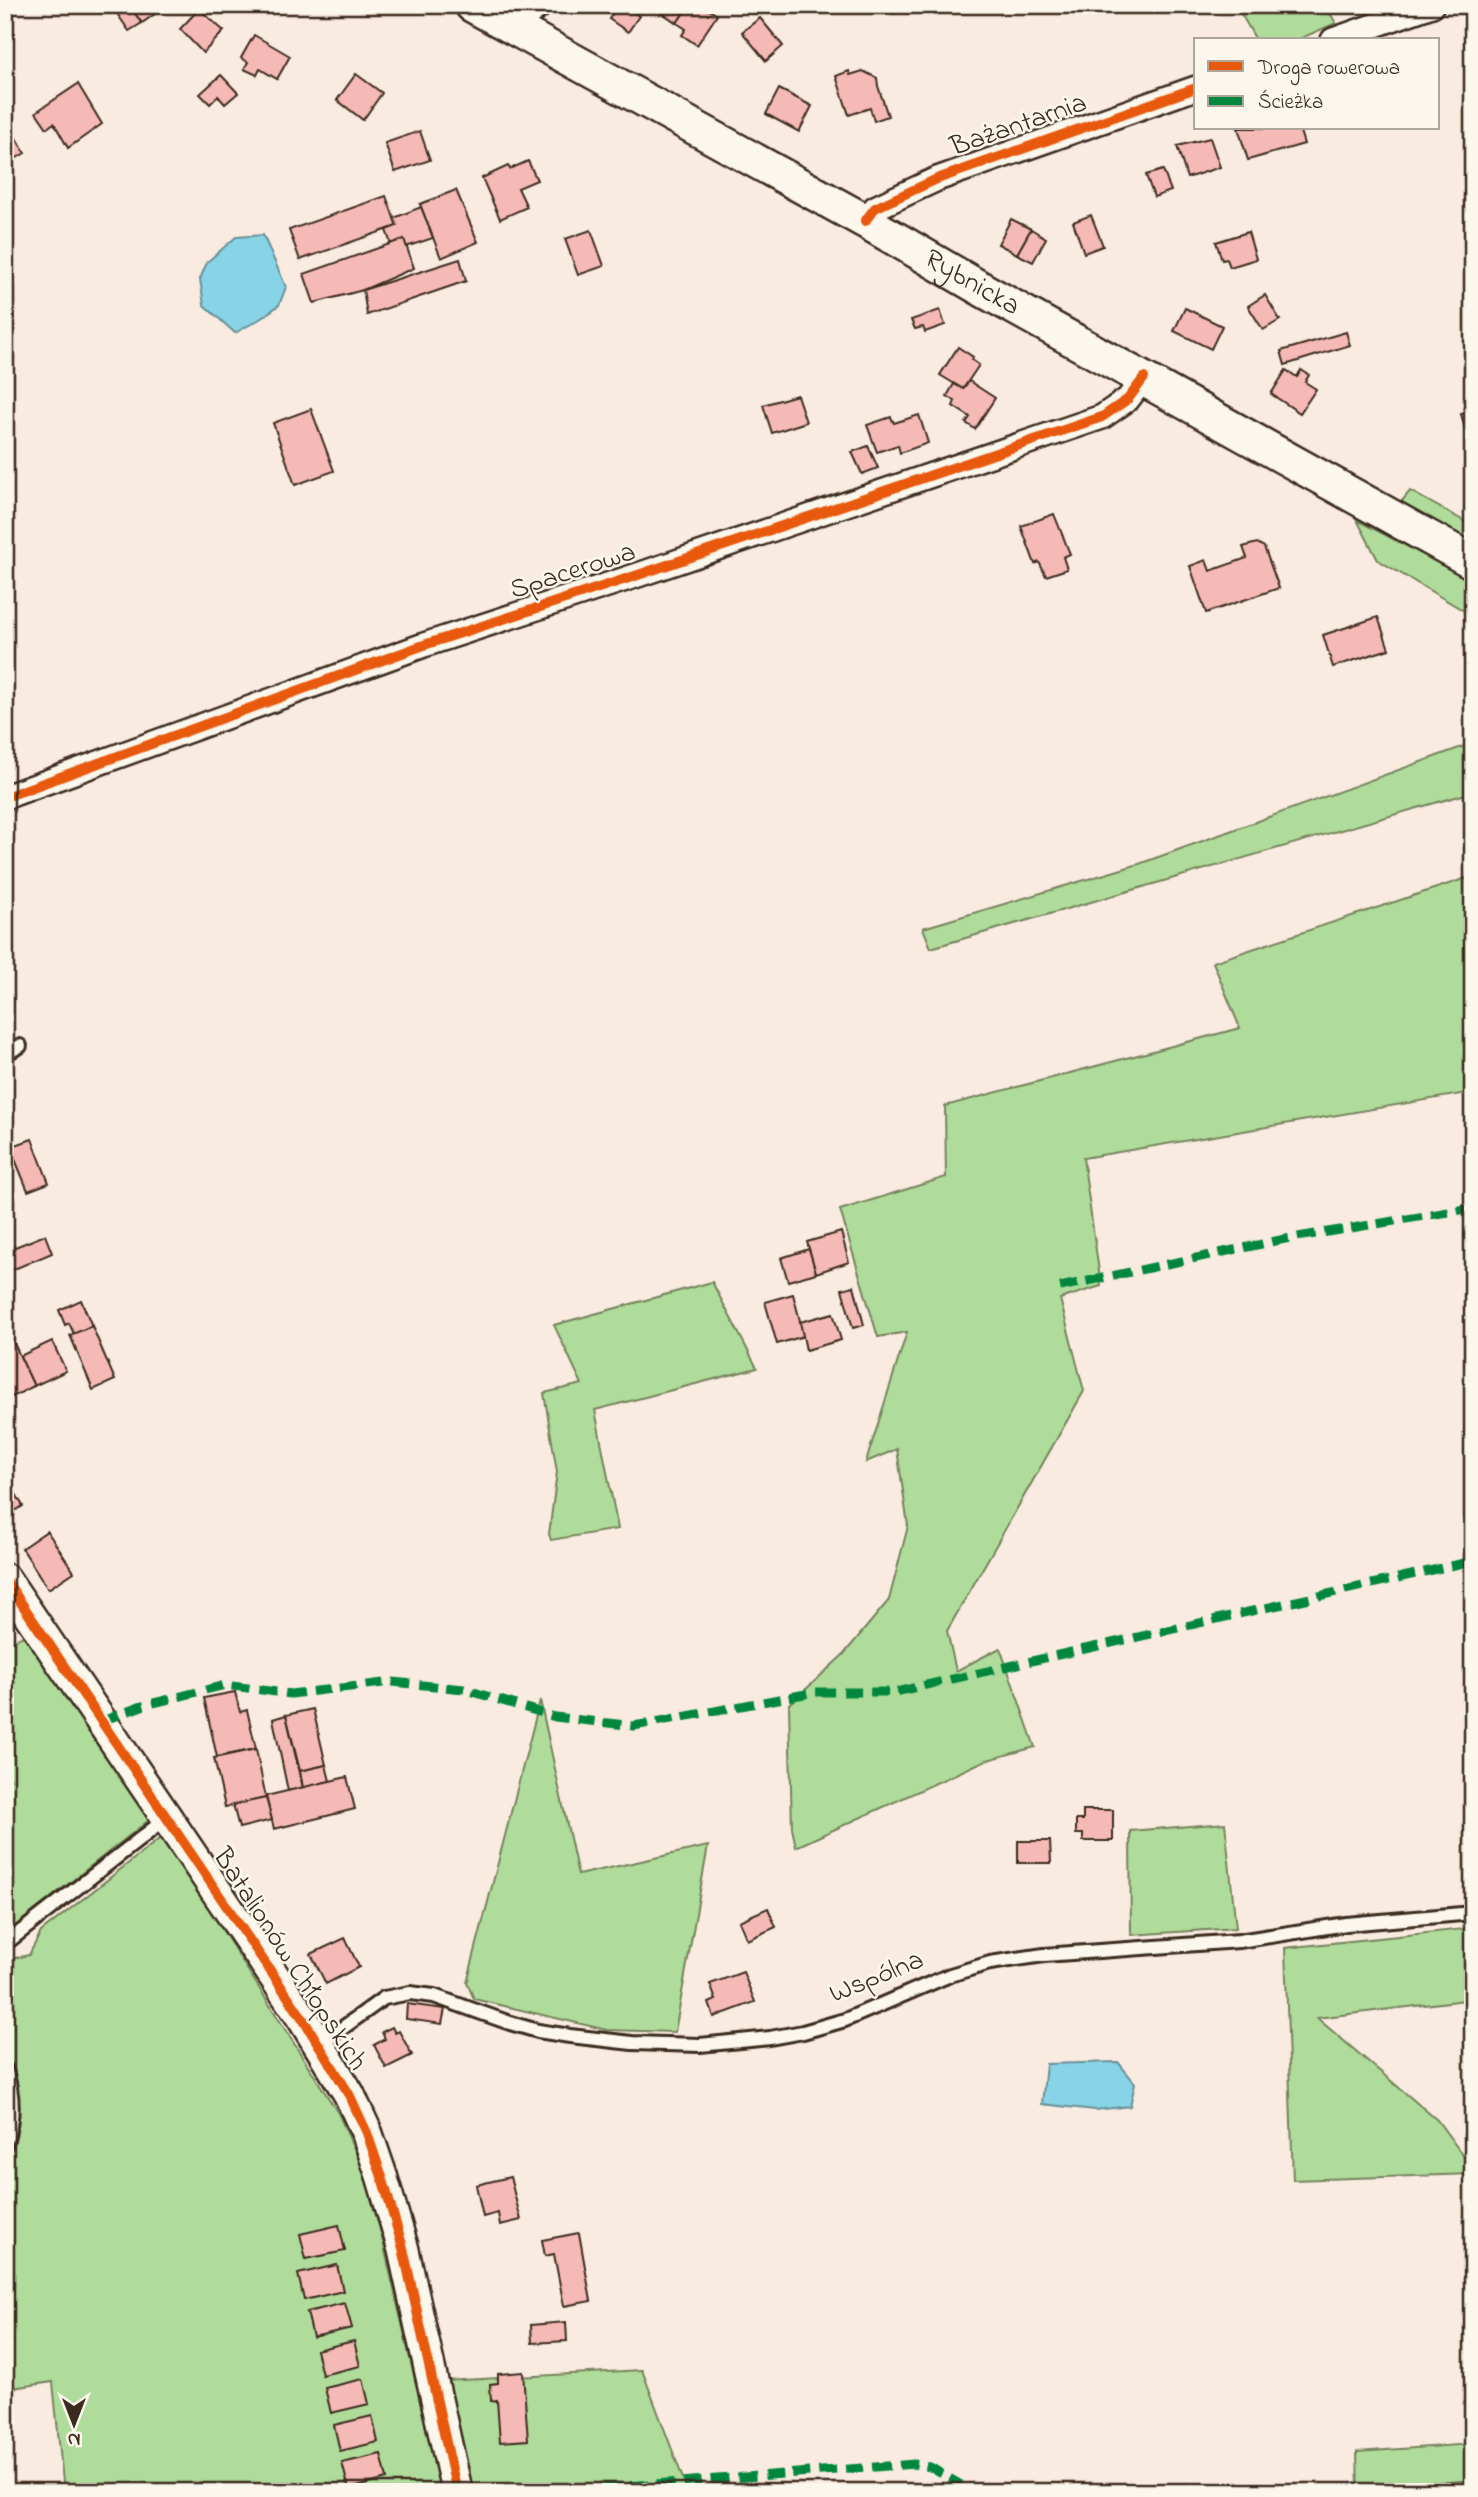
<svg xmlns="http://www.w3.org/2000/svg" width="1478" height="2497" viewBox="0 0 1478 2497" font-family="'Indie Flower',sans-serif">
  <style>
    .green { fill: #afdc9b; stroke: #75835c; stroke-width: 2 }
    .water { fill: #88d4e7; stroke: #699097; stroke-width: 2 }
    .building { fill: #f6bab6; stroke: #3b2a1e; stroke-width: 2 }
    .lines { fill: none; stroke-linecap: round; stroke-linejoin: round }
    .service-casing { stroke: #3b2a1e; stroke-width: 18 }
    .minor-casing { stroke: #3b2a1e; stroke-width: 28 }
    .tertiary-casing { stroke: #3b2a1e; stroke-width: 35 }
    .secondary-casing { stroke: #3b2a1e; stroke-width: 38 }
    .service { stroke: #fbf7ec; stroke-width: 12 }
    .minor { stroke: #fbf7ec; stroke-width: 23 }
    .tertiary { stroke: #fbf7ec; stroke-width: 30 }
    .secondary { stroke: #fbf7ec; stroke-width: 33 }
    .quiet { stroke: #00873e; stroke-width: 9; stroke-dasharray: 18 9; stroke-linecap: butt }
    .cycleway-casing { stroke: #fbf7ec; stroke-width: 15 }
    .cycleway { stroke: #e8590c; stroke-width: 10 }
    .labels { text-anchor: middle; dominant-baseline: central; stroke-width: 5; stroke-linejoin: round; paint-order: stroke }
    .street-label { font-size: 28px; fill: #3b2a1e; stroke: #fbf7ec }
  </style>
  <rect width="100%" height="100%" fill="#faebe1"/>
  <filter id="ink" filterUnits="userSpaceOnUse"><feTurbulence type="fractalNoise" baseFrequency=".0143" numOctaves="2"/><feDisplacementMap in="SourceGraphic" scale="14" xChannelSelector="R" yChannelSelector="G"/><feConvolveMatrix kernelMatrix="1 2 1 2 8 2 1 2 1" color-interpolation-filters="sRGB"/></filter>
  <g filter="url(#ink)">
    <g class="green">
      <polygon points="1236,5 1325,5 1336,23 1297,40 1256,40"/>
      <polygon points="1410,491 1473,526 1473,548 1397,507"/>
      <polygon points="1357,520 1473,581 1473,616 1378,560"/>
      <polygon points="1473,743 1473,792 931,948 923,928 1139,864"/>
      <polygon points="1473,876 1473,944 1469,946 1473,948 1473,1092 1083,1158 1101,1286 1060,1299 1084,1391 947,1631 956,1671 1000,1648 1035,1747 984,1761 796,1847 792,1828 789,1705 844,1654 889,1600 908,1526 897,1449 866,1462 907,1332 878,1337 840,1210 946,1177 945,1106 1240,1028 1213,962"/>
      <polygon points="712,1282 757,1368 595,1410 618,1529 551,1540 549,1534 557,1472 544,1393 582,1384 554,1325"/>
      <polygon points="28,1634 154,1816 5,1934 5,1782 11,1779 5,1767 5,1644"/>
      <polygon points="540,1700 578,1875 708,1846 675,2032 607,2030 474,1999 467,1983"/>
      <polygon points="1225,1823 1236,1928 1131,1935 1130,1831"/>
      <polygon points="163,1836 338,2113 369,2182 441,2492 64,2492 53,2382 5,2389 5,1960 29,1955 41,1932"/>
      <polygon points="1473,1928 1473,1999 1317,2018 1437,2120 1473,2169 1473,2174 1293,2180 1285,1948"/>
      <polygon points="642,2370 688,2492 472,2492 444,2381"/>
      <polygon points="1473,2444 1473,2480 1358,2490 1357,2452"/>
    </g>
    <g class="water">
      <polygon points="263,235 286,287 279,305 260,319 235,333 204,305 200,279 207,262 236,237"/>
      <polygon points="1118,2062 1135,2083 1130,2106 1095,2110 1042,2104 1046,2064"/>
    </g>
    <g class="building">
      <polygon points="120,5 129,5 142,23 129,31 114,9"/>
      <polygon points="129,5 160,5 156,7 159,11 142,23"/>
      <polygon points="618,5 624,5 639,16 628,32 609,19"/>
      <polygon points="657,5 689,5 677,23 655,8"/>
      <polygon points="689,5 702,5 717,15 697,45 682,35 686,29 677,23"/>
      <polygon points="199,9 224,31 203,53 180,29"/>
      <polygon points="760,18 783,46 766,61 742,32"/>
      <polygon points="254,35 290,56 277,79 260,69 257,75 244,69 248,62 241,58"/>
      <polygon points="849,71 850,75 863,71 877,78 878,86 888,116 874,121 870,108 849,115 836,76"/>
      <polygon points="356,74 382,93 363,120 337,100"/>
      <polygon points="221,75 238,93 225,104 218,96 210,104 200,94"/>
      <polygon points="78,84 102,124 68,148 54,123 47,128 36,112"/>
      <polygon points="779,89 812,106 799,132 766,114"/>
      <polygon points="1238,128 1299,128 1304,144 1248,160"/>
      <polygon points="420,131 430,160 395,172 385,143"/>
      <polygon points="14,135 25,153 5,165 5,140"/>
      <polygon points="1210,138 1220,167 1187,178 1177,146"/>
      <polygon points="528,161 537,180 518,188 527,207 500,219 482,178 508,166 510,169"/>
      <polygon points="1163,170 1171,191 1154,197 1146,175"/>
      <polygon points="456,190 478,242 441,258 420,204"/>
      <polygon points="386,196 397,226 300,260 289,230"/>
      <polygon points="421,207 433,238 406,247 404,239 391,244 386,230 397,226 394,218"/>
      <polygon points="1091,215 1103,246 1084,253 1073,222"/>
      <polygon points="1011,219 1031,229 1017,254 998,244"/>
      <polygon points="1031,229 1046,238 1033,262 1017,254"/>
      <polygon points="591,230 604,266 578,275 565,239"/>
      <polygon points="1248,232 1256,259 1230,267 1227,259 1222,260 1216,242"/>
      <polygon points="404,239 414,268 363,290 314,303 304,274"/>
      <polygon points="460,259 466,281 367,315 363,290"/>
      <polygon points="1265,295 1280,320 1263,330 1248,306"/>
      <polygon points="1185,308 1222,326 1211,349 1174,331"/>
      <polygon points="940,310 945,325 925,332 923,327 915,329 911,320"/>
      <polygon points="1346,332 1350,345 1285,365 1281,351"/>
      <polygon points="958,347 973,357 972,360 979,365 963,389 940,375"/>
      <polygon points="1286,370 1297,377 1301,370 1309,375 1305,382 1316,389 1300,413 1271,394"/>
      <polygon points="969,381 995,398 975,429 966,423 970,417 953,406 955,401 947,396 954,384 963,389"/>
      <polygon points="797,395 806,422 772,433 763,405"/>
      <polygon points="311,409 334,471 295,485 273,423"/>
      <polygon points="1473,410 1473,444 1469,444 1461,414"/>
      <polygon points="919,415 928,443 900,453 898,445 877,452 867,425 891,417 894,423"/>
      <polygon points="868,446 878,468 862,474 852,452"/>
      <polygon points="1054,514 1070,554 1063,557 1067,569 1046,576 1039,562 1035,564 1021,526"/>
      <polygon points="1257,543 1264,547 1279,588 1206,613 1190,566 1206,560 1210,571 1247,558 1243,547"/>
      <polygon points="1378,617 1389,649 1333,667 1323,635"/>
      <polygon points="32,1139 49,1183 28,1191 10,1147"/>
      <polygon points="841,1232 849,1262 816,1273 807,1242"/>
      <polygon points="45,1235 52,1253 5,1273 5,1251"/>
      <polygon points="809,1249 816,1273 788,1281 781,1258"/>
      <polygon points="854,1286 864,1325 853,1328 842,1289"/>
      <polygon points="793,1294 804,1336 777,1344 765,1302"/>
      <polygon points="81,1300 92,1326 74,1334 69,1323 65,1325 59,1310"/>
      <polygon points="833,1313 841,1340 806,1350 800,1322"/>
      <polygon points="92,1326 115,1380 93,1390 70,1335"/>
      <polygon points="11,1337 34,1386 8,1399 5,1393 5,1340"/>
      <polygon points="52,1341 66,1371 34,1386 20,1356"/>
      <polygon points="5,1476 23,1506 5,1517"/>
      <polygon points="47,1531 74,1572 48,1589 22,1548"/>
      <polygon points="235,1692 240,1712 247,1710 256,1749 217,1757 204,1698"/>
      <polygon points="313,1709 326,1765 300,1771 286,1715"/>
      <polygon points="286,1715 303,1788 288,1791 273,1719"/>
      <polygon points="256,1749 266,1798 225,1807 214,1758"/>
      <polygon points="326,1765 330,1781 303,1788 300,1771"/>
      <polygon points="347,1777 355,1809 274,1829 266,1796"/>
      <polygon points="266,1798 272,1820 239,1828 233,1805"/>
      <polygon points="1083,1810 1113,1810 1113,1841 1083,1841 1083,1834 1076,1834 1076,1820 1083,1820"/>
      <polygon points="1018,1841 1050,1841 1051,1863 1018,1863"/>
      <polygon points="768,1908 776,1927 747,1940 739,1921"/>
      <polygon points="345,1938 359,1967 326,1984 311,1954"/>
      <polygon points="743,1972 755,2002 714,2017 709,2003 716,2000 710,1984"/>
      <polygon points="407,2004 445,2009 442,2024 406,2019"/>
      <polygon points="392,2027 395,2033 399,2031 412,2055 386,2068 374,2045 385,2039 382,2032"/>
      <polygon points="510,2177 521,2220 500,2225 498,2213 483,2217 476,2185"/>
      <polygon points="339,2225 345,2251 306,2259 300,2234"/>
      <polygon points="579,2233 591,2301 564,2306 554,2254 545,2256 542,2240"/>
      <polygon points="337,2265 343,2291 304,2300 298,2274"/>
      <polygon points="345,2303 352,2328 313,2337 307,2312"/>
      <polygon points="566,2322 567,2341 532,2343 531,2325"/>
      <polygon points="354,2341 360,2366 322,2375 316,2350"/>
      <polygon points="523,2372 528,2440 500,2442 497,2400 491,2401 490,2384 498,2383 498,2374"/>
      <polygon points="363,2379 369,2404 331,2413 325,2388"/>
      <polygon points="372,2416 378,2442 340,2451 334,2425"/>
      <polygon points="381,2454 387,2479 349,2489 342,2463"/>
    </g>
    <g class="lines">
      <g class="service-casing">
        <g id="service">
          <polyline points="519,27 550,5"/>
          <polyline points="5,1054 20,1046"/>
          <polyline points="5,1944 167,1818"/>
          <polyline points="319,2045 384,1998 410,1993 434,1996 510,2023 538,2031 570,2036 632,2043 700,2045 770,2038 803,2032 845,2020 950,1975 990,1963 1044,1955 1239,1941 1346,1924 1473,1913"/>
          <path d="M5,2068C14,2095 14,2118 5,2145"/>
        </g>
      </g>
      <g class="minor-casing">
        <g id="minor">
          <polyline points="1333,40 1432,5"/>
          <polyline points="865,221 875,208 937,179 1196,88"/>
          <polyline points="5,797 424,645 638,575 1102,417 1128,399 1144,378"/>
        </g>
      </g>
      <g class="tertiary-casing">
        <polyline id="tertiary" points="5,1579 303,2019 349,2094 367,2133 382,2177 403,2248 457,2492"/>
      </g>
      <g class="secondary-casing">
        <g id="secondary">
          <path id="s1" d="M472,5L865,221L985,291L1473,562"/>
        </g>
      </g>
      <use href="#service" class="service"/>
      <use href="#minor" class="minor"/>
      <use href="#tertiary" class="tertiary"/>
      <use href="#secondary" class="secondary"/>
      <g class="quiet">
        <polyline points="1473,1112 1470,1124 1473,1129"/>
        <polyline points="1060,1287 1285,1239 1473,1208"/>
        <polyline points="102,1721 142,1706 225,1685 291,1694 392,1682 464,1689 555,1717 634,1726 816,1692 895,1692 1473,1561"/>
        <polyline points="549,2492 914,2464 930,2467 961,2485"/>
      </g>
      <g class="cycleway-casing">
        <g id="cycleway">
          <polyline points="865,221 875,208 937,179 1196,88"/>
          <polyline points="5,797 424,645 638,575 1102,417 1128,399 1144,378"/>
          <polyline points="5,1579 303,2019 349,2094 367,2133 382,2177 403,2248 457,2492"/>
        </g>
      </g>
      <use href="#cycleway" class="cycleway"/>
    </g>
  </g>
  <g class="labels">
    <g class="street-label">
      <text transform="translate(1019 126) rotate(-19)">Bażantarnia</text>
      <text stroke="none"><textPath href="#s1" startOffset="572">Rybnicka</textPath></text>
      <text transform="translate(573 572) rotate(-18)">Spacerowa</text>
      <text transform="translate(289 1960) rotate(57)">Batalionów Chłopskich</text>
      <text transform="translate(877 1978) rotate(-22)">Wspólna</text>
    </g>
  </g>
  <rect width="1478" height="2497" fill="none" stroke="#fbf7ec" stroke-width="28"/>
  <rect x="14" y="14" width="1450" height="2469" fill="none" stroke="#3b2a1e" stroke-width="2.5" filter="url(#ink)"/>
  <rect x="1194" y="38" width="245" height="91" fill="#fbf7ec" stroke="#aea59a" stroke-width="2"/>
  <rect x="1208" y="61" width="35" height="10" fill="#e8590c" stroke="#aea59a" stroke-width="2"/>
  <text x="1258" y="74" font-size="21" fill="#3b2a1e">Droga rowerowa</text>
  <rect x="1208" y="96" width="35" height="10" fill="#00873e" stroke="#aea59a" stroke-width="2"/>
  <text x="1258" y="108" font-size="21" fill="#3b2a1e">Ścieżka</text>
  <g transform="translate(74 2424) rotate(180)" stroke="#fbf7ec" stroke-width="5" paint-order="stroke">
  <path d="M0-5L12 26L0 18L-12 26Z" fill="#3b2a1e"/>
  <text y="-10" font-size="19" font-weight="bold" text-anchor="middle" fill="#3b2a1e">N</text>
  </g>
</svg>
